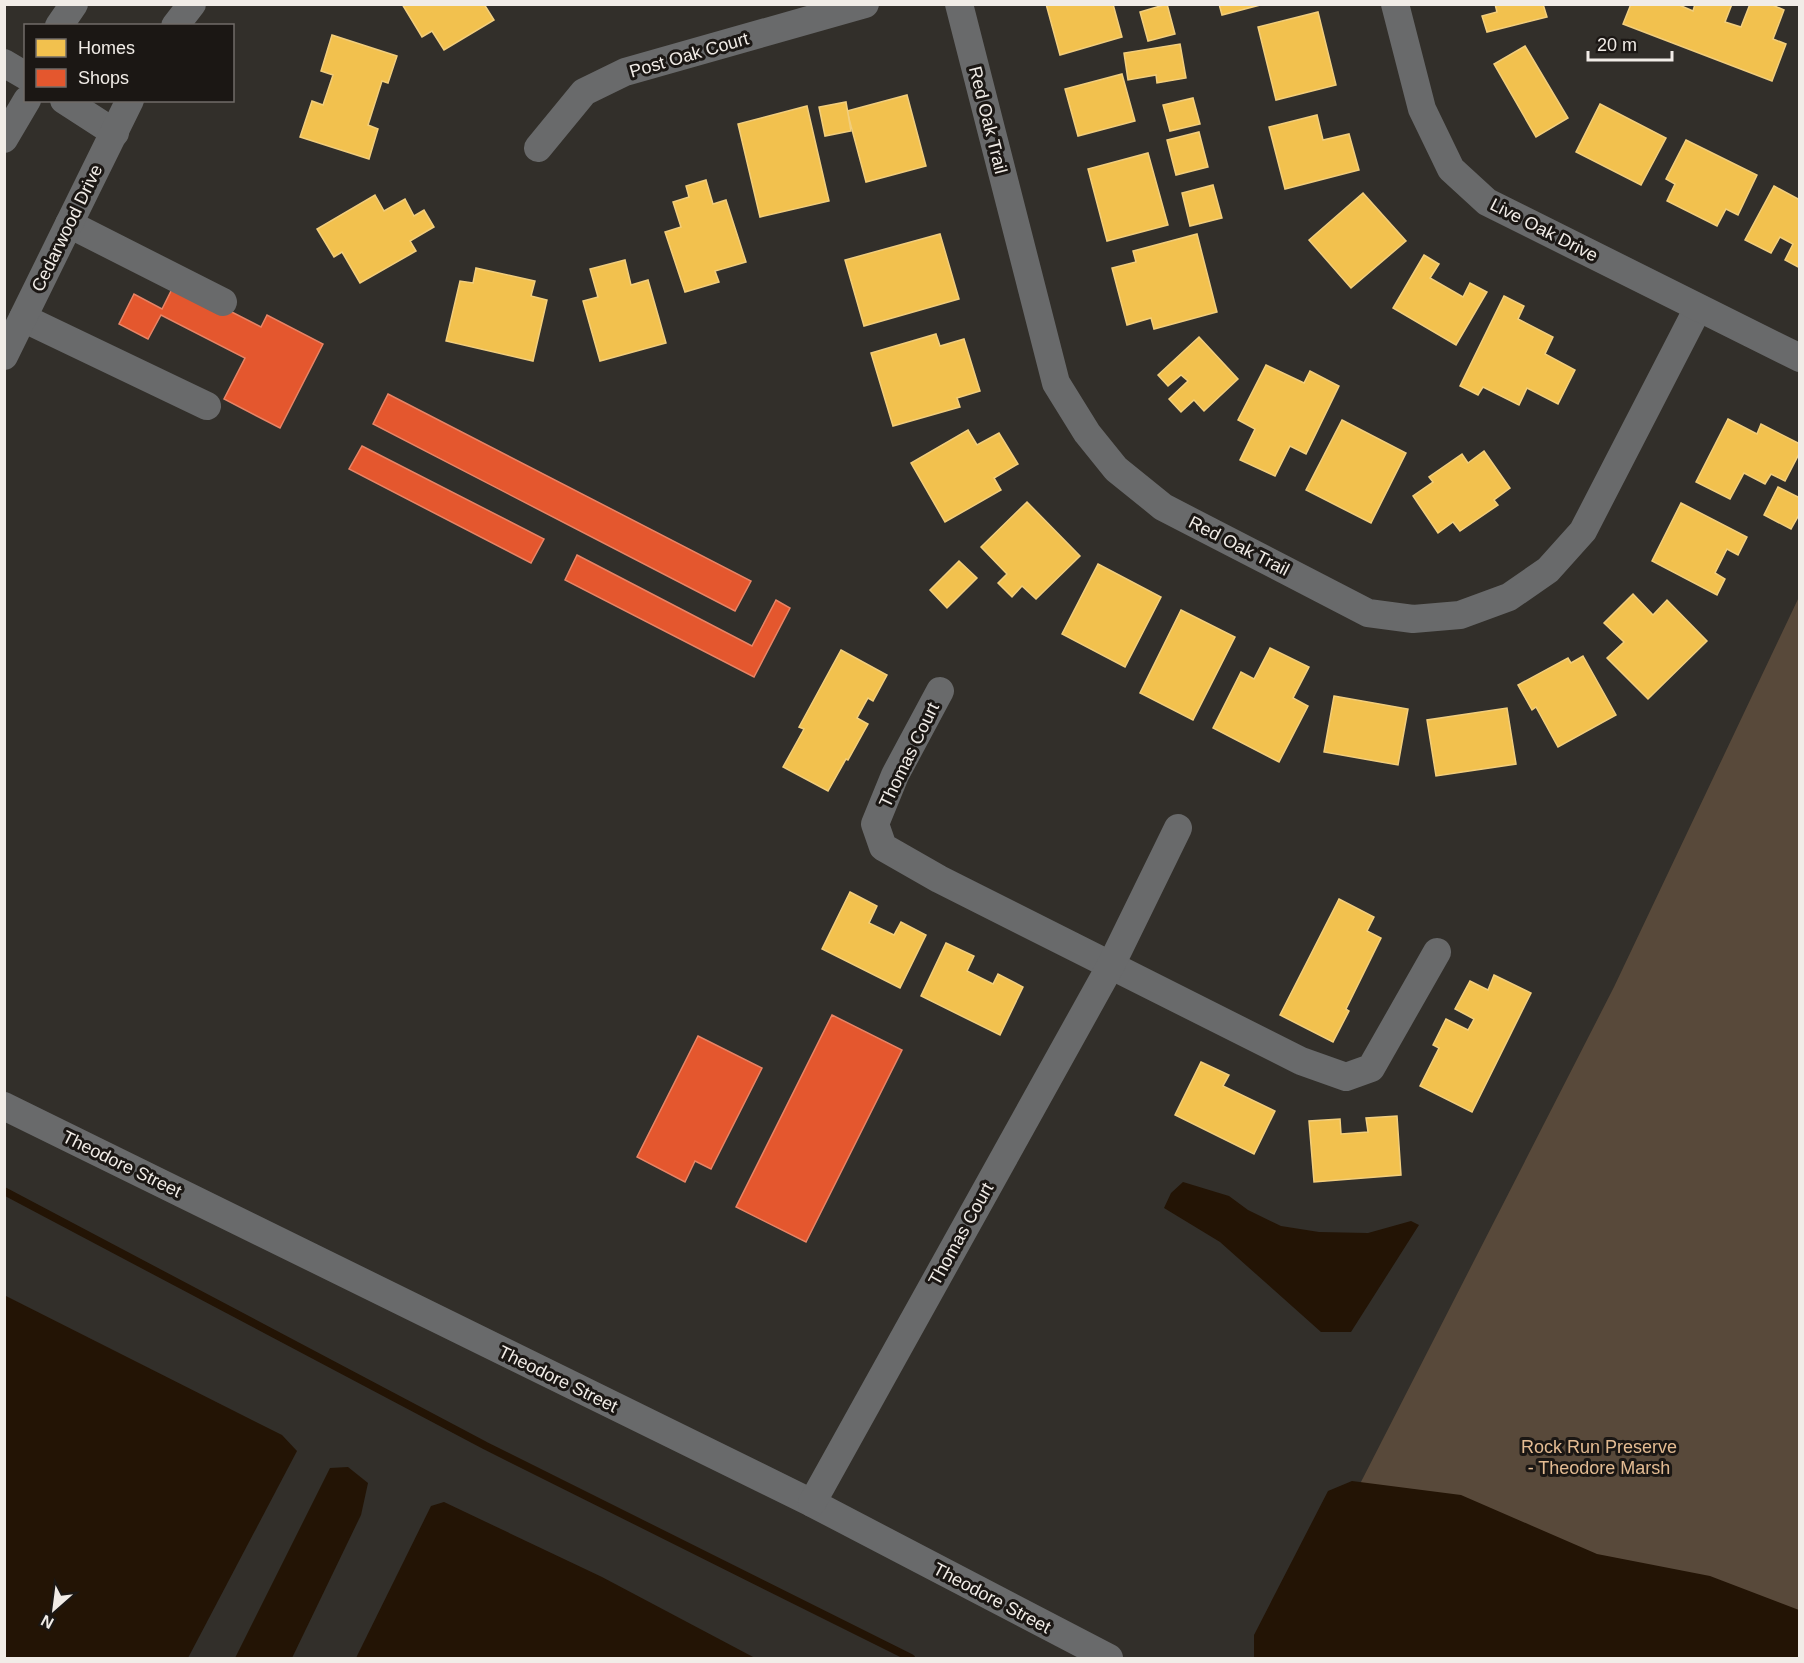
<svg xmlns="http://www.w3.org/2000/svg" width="1804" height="1663" viewBox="0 0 1804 1663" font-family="Arial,sans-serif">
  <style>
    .green { fill: #58493a }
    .water { fill: #231405 }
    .homes { fill: #f2c14e; stroke: #f2ce7c; stroke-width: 1.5 }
    .shops { fill: #e4572e; stroke: #e88466; stroke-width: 1.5 }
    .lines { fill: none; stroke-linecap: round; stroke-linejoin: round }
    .stream { stroke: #231405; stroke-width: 8 }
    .minor { stroke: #696a6b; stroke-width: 28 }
    .labels { text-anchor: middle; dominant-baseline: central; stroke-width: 6; stroke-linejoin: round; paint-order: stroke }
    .street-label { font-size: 18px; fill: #f1ece7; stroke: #1b1714 }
    .park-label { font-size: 18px; fill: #e3bb92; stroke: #1b1714 }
  </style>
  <rect width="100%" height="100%" fill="#322f2a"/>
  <polygon class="green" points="1799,597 1799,1658 1271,1658 1614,987"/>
  <g class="water">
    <polygon points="1183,1182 1229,1196 1248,1210 1281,1226 1319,1232 1368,1233 1411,1221 1419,1225 1351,1332 1321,1332 1220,1242 1164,1208 1171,1193"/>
    <polygon points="4,1295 282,1435 297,1451 188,1658 5,1658"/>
    <polygon points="348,1467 368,1483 361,1515 292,1658 235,1658 330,1468"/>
    <polygon points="1352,1481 1461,1495 1597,1554 1710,1576 1799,1610 1799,1658 1254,1658 1254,1635 1328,1491"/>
    <polygon points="444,1502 602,1577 755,1658 356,1658 431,1506"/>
  </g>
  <g class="homes">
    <polygon points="402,4 484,4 494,20 444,50 432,31 422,37"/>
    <polygon points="1046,4 1113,4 1122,37 1060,55"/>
    <polygon points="1167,4 1175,34 1148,41 1140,12"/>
    <polygon points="1219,4 1264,4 1222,15"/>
    <polygon points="1495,4 1543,4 1547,17 1487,32 1482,16 1497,12"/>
    <polygon points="1631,4 1677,4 1693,11 1695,4 1732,4 1725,22 1741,27 1750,4 1770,4 1784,10 1773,39 1786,44 1772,81 1623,24"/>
    <polygon points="1318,12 1336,85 1276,100 1258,27"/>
    <polygon points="332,35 397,56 388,83 382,81 368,125 378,129 369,159 300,137 312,101 323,105 333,75 321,71"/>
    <polygon points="1180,44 1186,78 1157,83 1156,75 1128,80 1124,53"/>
    <polygon points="1525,46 1568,118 1536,137 1494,64"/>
    <polygon points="1122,74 1135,121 1078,136 1065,89"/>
    <polygon points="907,95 926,166 866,182 847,111"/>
    <polygon points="1193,98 1200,124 1170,131 1163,105"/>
    <polygon points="846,102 851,131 825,136 819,107"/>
    <polygon points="1600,104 1666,138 1641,185 1576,152"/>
    <polygon points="807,106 829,201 760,217 738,124"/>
    <polygon points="1317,115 1323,140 1349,134 1359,170 1285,189 1269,127"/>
    <polygon points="1199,132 1208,167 1176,175 1167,140"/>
    <polygon points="1686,140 1757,175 1738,215 1726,209 1717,226 1667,201 1675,184 1666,179"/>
    <polygon points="1148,153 1168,225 1107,241 1088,169"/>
    <polygon points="706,180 713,204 726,200 746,262 715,271 719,282 685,292 665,232 681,227 673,202 689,197 686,186"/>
    <polygon points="1213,185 1222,218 1190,226 1182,193"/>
    <polygon points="1774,186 1800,200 1800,268 1785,260 1793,244 1780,237 1771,253 1745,240"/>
    <polygon points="1363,193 1406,241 1351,288 1309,240"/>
    <polygon points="375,195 384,211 405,199 414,216 424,210 434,227 410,241 416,251 360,283 342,252 334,257 317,229"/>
    <polygon points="940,234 959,299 864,326 845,260"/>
    <polygon points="1197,234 1217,312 1154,329 1151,318 1127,325 1112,268 1136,262 1133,251"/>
    <polygon points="1424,255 1439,264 1430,278 1463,297 1470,283 1487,292 1456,345 1393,308"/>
    <polygon points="625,260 631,285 648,280 666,343 600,361 583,301 598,297 590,269"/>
    <polygon points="476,268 535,281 531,296 547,300 533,361 446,341 460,281 473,283"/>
    <polygon points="1504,296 1524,306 1518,319 1553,337 1545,354 1575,370 1558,404 1527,388 1519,405 1483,387 1478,395 1460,386"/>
    <polygon points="936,334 940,346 964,339 980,391 957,398 960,407 893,426 871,353"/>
    <polygon points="1199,337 1238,379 1204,411 1194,400 1181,412 1169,399 1188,381 1181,375 1168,386 1158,375"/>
    <polygon points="1266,365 1304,383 1310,371 1339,386 1306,454 1290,446 1275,476 1240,460 1255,429 1238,420"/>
    <polygon points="1728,419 1757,434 1761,424 1800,444 1800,452 1785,481 1771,474 1765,484 1744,473 1730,499 1696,482"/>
    <polygon points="1342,420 1406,453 1371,523 1306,490"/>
    <polygon points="968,430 977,445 999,433 1018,464 994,478 1001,490 945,522 911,463"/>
    <polygon points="1484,451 1510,488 1494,500 1498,505 1460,531 1453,522 1438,533 1413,496 1433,482 1429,477 1462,454 1468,463"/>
    <polygon points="1778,487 1800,498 1800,513 1791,529 1764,515"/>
    <polygon points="1027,502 1080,556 1036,599 1022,586 1012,597 998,583 1007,574 981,547"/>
    <polygon points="1681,503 1747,537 1738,555 1727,549 1715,573 1725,579 1717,595 1652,561"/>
    <polygon points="959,561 977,578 947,608 930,590"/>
    <polygon points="1098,564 1161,597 1125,667 1062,634"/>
    <polygon points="1633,594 1653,615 1667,600 1707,641 1648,699 1607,658 1624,642 1604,623"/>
    <polygon points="1181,610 1235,637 1193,720 1140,693"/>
    <polygon points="1270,648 1309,667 1293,698 1308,706 1279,762 1213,728 1241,672 1254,679"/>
    <polygon points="841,650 887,675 873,701 868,698 857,718 868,724 848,760 846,759 828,791 783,767 804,729 799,727"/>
    <polygon points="1583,656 1616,715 1558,747 1536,707 1532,710 1518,685 1568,658 1571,663"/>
    <polygon points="1334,696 1408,709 1398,765 1324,752"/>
    <polygon points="1507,708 1516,764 1436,776 1427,720"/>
    <polygon points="850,892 877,906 869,923 894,935 901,922 926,935 900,988 822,949"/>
    <polygon points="1339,899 1374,917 1367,931 1381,938 1346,1009 1349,1011 1333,1042 1280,1015"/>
    <polygon points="946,943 974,956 967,971 993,984 998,974 1023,987 1000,1035 921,996"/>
    <polygon points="1494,975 1531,993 1472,1112 1420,1086 1439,1048 1433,1045 1446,1019 1468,1030 1474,1019 1455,1009 1470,981 1488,990"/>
    <polygon points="1201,1062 1229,1075 1223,1086 1275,1111 1254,1154 1175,1115"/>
    <polygon points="1397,1116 1401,1175 1314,1182 1309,1121 1340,1119 1341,1134 1368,1132 1366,1118"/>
  </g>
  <g class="shops">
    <polygon points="175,283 261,327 267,315 323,344 280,428 224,399 245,358 161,315 148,339 119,324 134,294 162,309"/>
    <polygon points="388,394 751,581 735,611 373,424"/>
    <polygon points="362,446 544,539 531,563 349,469"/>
    <polygon points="577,555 752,646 776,600 790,608 754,677 565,580"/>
    <polygon points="832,1015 902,1050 806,1242 736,1207"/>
    <polygon points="698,1036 762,1068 711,1169 695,1161 685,1182 637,1157"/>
  </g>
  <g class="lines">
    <polyline class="stream" points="4,1191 486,1446 911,1658"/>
    <g class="minor">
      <polyline points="959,4 1056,383 1087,433 1116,469 1163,507 1368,613 1413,619 1460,615 1509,597 1548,570 1583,531 1698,308"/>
      <polyline points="1395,4 1422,109 1451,169 1487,202 1800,358"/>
      <polyline points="59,26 74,4"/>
      <polyline points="175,26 192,4"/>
      <polyline points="4,63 26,76"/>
      <polyline points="64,100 115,133"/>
      <polyline points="4,139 27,100"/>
      <polyline points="538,148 584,92 625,72 865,4"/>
      <polyline points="69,224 223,302"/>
      <polyline points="23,318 207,406"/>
      <polyline points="4,356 130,100"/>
      <polyline points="940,691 895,775 875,824 883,847 939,879 1301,1061 1346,1077 1371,1068 1437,952"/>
      <polyline points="4,1106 812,1503 1109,1658"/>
      <polyline points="812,1503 1111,965 1178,828"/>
    </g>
  </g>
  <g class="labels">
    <g class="street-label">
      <text transform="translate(689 55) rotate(-16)">Post Oak Court</text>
      <text transform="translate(988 120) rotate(76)">Red Oak Trail</text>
      <text transform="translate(67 228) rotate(-64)">Cedarwood Drive</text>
      <text transform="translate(1544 230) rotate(27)">Live Oak Drive</text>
      <text transform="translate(1239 546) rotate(27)">Red Oak Trail</text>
      <text transform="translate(909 755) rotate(-64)">Thomas Court</text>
      <text transform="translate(122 1164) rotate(26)">Theodore Street</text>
      <text transform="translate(961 1234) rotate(-61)">Thomas Court</text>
      <text transform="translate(558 1379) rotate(26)">Theodore Street</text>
      <text transform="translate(992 1598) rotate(28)">Theodore Street</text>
    </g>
    <g class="park-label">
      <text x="1599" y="1447">Rock Run Preserve<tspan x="1599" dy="21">- Theodore Marsh</tspan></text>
    </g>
  </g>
  <rect width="1804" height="1663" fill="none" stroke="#f1ece7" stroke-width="12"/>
  <rect x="24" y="24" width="210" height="78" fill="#1b1714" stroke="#716c68" stroke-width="1.5"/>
  <rect x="36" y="39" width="30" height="18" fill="#f2c14e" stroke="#716c68" stroke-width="1.5"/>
  <text x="78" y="54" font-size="18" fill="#f1ece7">Homes</text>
  <rect x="36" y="69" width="30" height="18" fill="#e4572e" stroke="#716c68" stroke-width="1.5"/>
  <text x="78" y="84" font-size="18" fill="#f1ece7">Shops</text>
  <g transform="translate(54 1609) rotate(208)" stroke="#1b1714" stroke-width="4.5" paint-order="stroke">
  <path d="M0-4.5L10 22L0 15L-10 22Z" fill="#f1ece7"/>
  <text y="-9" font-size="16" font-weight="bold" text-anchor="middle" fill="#f1ece7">N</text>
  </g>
  <path d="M1588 51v9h84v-9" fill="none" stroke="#f1ece7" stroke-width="3"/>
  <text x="1597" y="51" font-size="18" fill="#f1ece7" stroke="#1b1714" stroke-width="4.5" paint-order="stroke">20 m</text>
</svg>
